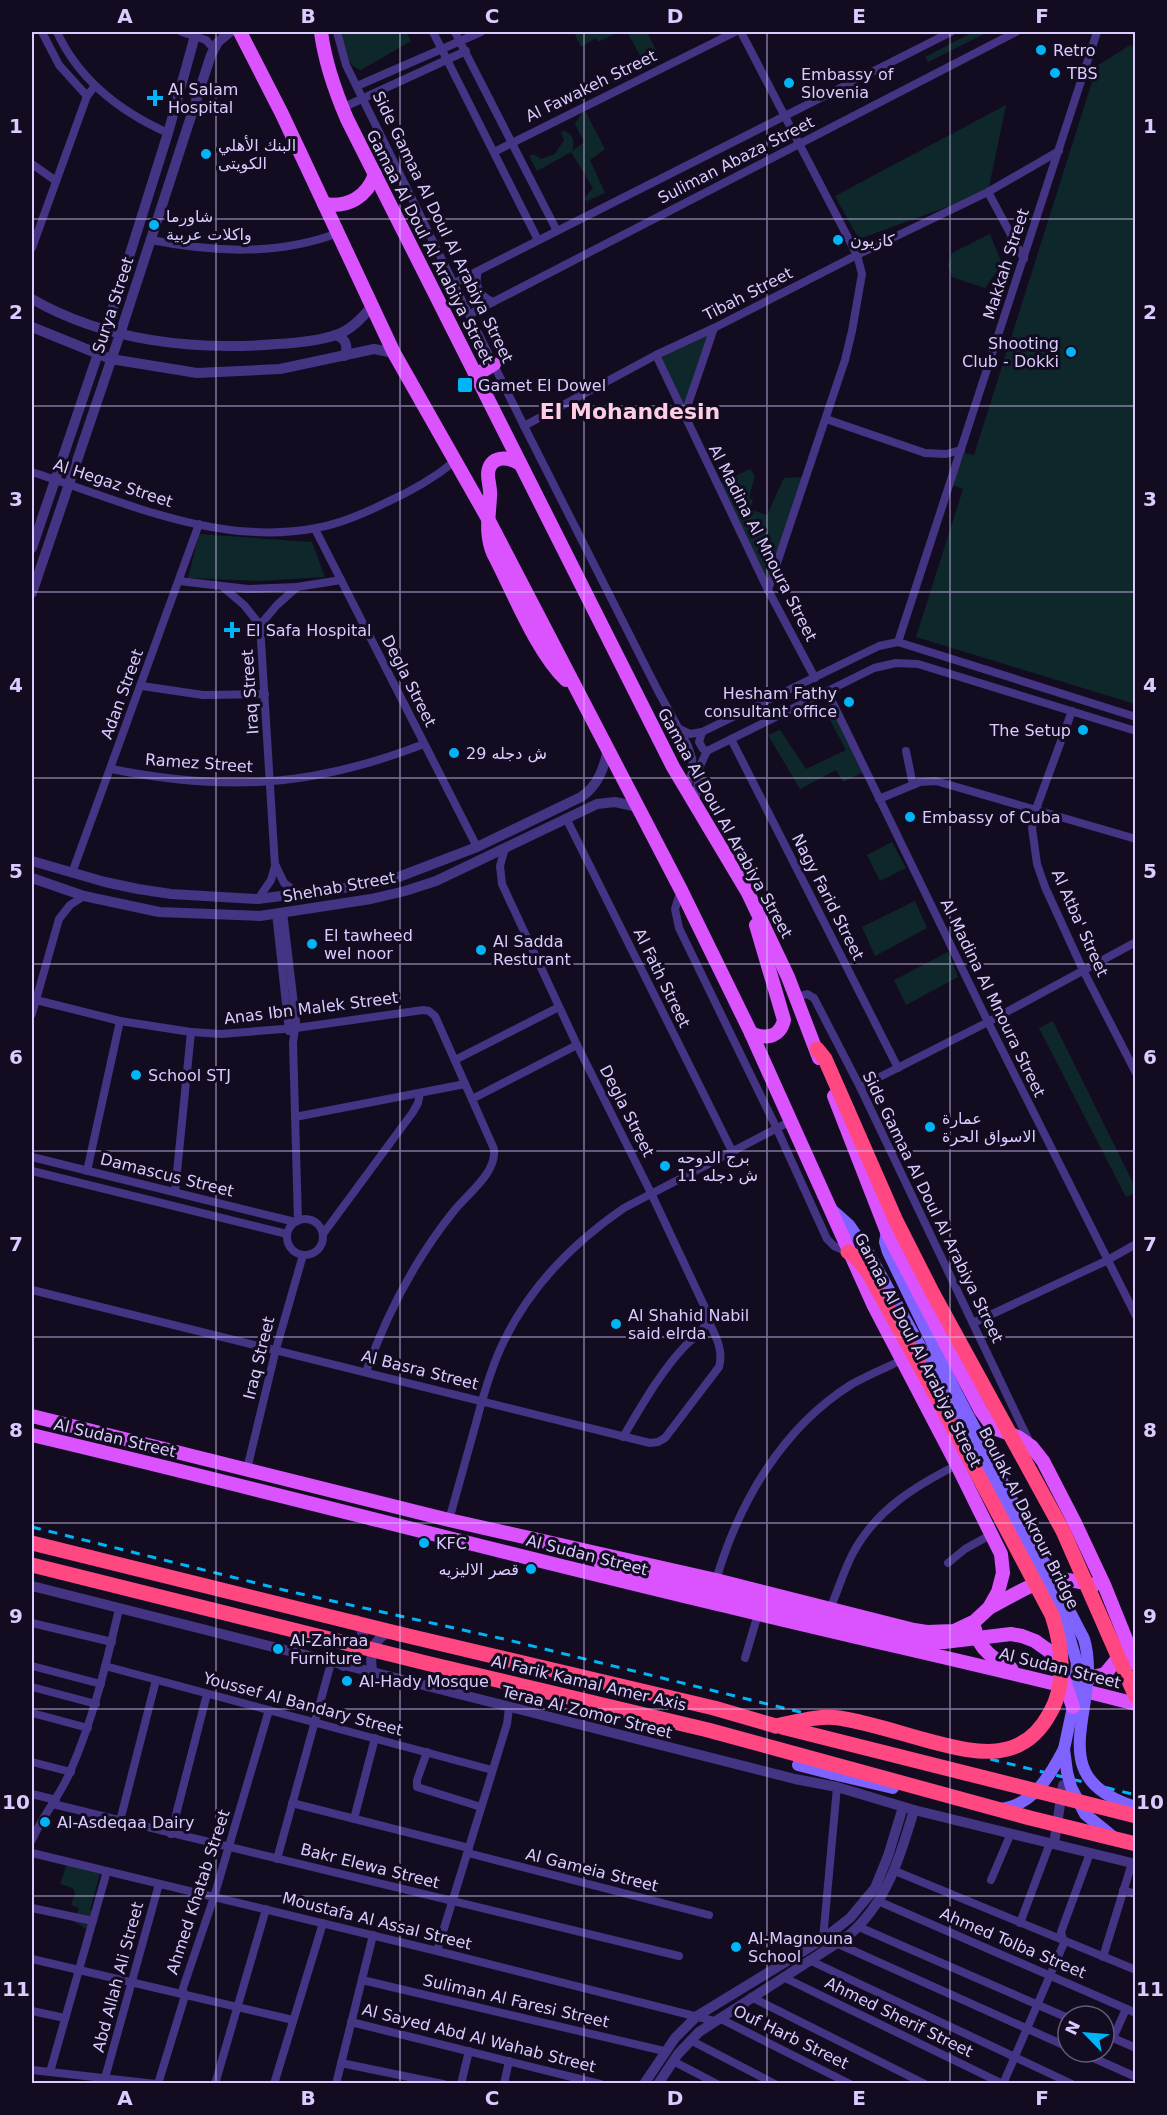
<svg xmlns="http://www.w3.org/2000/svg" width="1167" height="2115" viewBox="0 0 1167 2115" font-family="'DejaVu Sans','Noto Naskh Arabic',sans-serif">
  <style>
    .green { fill: #0e272b }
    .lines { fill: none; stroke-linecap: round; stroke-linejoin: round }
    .minor { stroke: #443483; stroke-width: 8 }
    .tertiary { stroke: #443483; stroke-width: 10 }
    .secondary { stroke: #8063ff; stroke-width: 12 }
    .primary { stroke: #db53ff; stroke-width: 14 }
    .motorway { stroke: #ff4781; stroke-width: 15 }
    .rail { stroke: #00b5f7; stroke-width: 3; stroke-dasharray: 9 8; stroke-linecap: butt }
    .secondary-bridge { stroke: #8063ff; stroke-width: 12 }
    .primary-bridge { stroke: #db53ff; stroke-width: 14 }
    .motorway-bridge { stroke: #ff4781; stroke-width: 15 }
    .grid { fill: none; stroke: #daccff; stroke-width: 1.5; stroke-opacity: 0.55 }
    .poi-dot { fill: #00b5f7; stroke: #130c21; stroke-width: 2 }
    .labels { text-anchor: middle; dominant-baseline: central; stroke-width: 6; stroke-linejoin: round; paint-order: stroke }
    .poi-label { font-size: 16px; fill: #daccff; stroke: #130c21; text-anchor: start }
    .street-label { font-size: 16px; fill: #daccff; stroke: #130c21 }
    .district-label { font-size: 22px; font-weight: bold; fill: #ffcee5; stroke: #130c21 }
    .neatline { fill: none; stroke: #daccff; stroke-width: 2 }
    .grid-label { font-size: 20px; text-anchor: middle; font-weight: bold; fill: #daccff }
  </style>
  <rect width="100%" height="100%" fill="#130c21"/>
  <g class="green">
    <path d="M341,32H406L411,41L361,70C345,66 345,45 341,32Z"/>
    <polygon points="574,32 618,32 598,42 596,38 581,47"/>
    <polygon points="627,32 647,32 656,50 642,59"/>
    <polygon points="973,32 988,32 928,62 925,57"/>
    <polygon points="1130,45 1135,47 1135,704 916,637 963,489 952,485 964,453 974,455 1097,66"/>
    <polygon points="1006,105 988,192 859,239 835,196"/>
    <path d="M584,109L605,149L590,160L605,193L587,201L584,199L593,188L571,152L537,171L529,156L533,154L541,159L555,154L564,140L561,132L565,131C574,136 575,142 572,151L584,142L575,124Z"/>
    <polygon points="990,234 1002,264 985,288 952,277 948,266 952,253"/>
    <polygon points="712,331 683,412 657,356"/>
    <polygon points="750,469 755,476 749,498 753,501 749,509 767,515 784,478 803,477 766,583 719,484"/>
    <polygon points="199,534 312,542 325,577 260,581 188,578"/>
    <polygon points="831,703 863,772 843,782 836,770 800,789 768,735 780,730 806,769 846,750 823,707"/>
    <polygon points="892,842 906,868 880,881 867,855"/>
    <polygon points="915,901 927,928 875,956 862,927"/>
    <polygon points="948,952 958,977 906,1005 894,980"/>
    <polygon points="1053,1021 1135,1187 1135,1193 1126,1197 1039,1028"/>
    <polygon points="67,1864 100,1873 90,1910 94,1912 89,1931 74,1921 79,1908 71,1905 75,1894 73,1888 60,1884"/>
  </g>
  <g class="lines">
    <g class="minor">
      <polyline points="42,32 59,65 87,96"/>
      <path d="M57,32C79,80 121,112 168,133"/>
      <polyline points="182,32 206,40 214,49"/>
      <polyline points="337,32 346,65 524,426 657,689 688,746 692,758 693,770 686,789"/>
      <polyline points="433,32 538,240"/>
      <polyline points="455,32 557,231"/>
      <polyline points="741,32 857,255 862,274 852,331 845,360 768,590"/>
      <polyline points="357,86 481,32"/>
      <polyline points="342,108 466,51"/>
      <polyline points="494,152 735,32"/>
      <polyline points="32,164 56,181"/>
      <polyline points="988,192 1024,259"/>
      <path d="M151,240C213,252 277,256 338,233"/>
      <polyline points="32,248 87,96 95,86"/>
      <path d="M478,271C474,285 479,296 493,302"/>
      <polyline points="454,283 951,32"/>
      <polyline points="470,314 1016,32"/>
      <polyline points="656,355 768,590 815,678"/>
      <polyline points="684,416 714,328"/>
      <polyline points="826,419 925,453 946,454 961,450"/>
      <polyline points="524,426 656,355 714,328 857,255 988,192 1059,151"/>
      <path d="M32,472C122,501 218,547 316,528C340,524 363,514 385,503C410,492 433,479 455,461"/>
      <polyline points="315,529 477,847"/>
      <polyline points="179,581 248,589 297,587 341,580"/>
      <polyline points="224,588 244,605 260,625 275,866 271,880 258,899"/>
      <polyline points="260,625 277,605 297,587"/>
      <polyline points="898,642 1097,32"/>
      <polyline points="142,686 203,695 265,694"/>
      <polyline points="827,691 988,1022 1136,1316"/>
      <polyline points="1072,711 1036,809 1032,828 1037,864 1045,887 1083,970 1136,1073"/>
      <polyline points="680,729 690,734 702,732 879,646 898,642 1136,717"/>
      <polyline points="702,732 699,742 703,749 707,751"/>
      <polyline points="731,739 898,1068"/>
      <polyline points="906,751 913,785"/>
      <path d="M111,769C228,792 313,787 424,744"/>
      <polyline points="879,799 920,782 936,781 1136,839"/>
      <polyline points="695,803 700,766 707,751 874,668 896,663 918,664 1136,731"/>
      <polyline points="566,818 732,1151"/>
      <path d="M505,848L500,866L502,884L577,1045L651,1193L707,1312C709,1329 697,1334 686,1345C661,1371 642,1405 623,1437"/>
      <polyline points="276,866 284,883 299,894"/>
      <polyline points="72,873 199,524"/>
      <polyline points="681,890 675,909 679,928 776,1127 827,1239 834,1246 848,1252"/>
      <polyline points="283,912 296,1021 293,1043 298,1221"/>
      <polyline points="276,913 289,1031"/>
      <polyline points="797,997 807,994 814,998 860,1087 1030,1443"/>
      <path d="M36,1000L120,1021L191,1032L221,1034L296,1028L423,1010L429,1011L435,1016L494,1149C497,1173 467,1194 453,1212C414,1261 387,1313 366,1372"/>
      <polyline points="32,1014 59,919 70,905 84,896"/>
      <polyline points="455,1060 559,1007"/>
      <polyline points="860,1087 988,1022 1136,942"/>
      <polyline points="472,1099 577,1045"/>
      <polyline points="295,1117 465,1084"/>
      <polyline points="32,1157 295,1222"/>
      <polyline points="32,1171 287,1234"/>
      <polyline points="87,1171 120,1021"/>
      <polyline points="175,1192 191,1032"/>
      <circle cx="305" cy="1237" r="18"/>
      <polyline points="323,1234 413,1112 418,1103 420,1093"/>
      <path d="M32,1290L650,1443L658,1442L665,1438L719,1367C724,1350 715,1335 708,1320"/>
      <polyline points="973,1323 1106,1261 1136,1244"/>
      <polyline points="247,1469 276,1349 303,1255"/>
      <path d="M449,1520C458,1488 467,1456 476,1423C483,1396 491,1367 504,1341C531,1285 573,1243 624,1208L789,1122"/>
      <polyline points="948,1563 965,1549 992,1534"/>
      <path d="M716,1580C739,1502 782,1428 852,1384C868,1375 885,1368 902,1360"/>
      <path d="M830,1609C838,1590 844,1570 853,1553C876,1510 915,1486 957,1465"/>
      <polyline points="32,1623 112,1642"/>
      <polyline points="745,1658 758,1614"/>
      <polyline points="32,1666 101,1684"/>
      <polyline points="105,1666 492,1770"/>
      <polyline points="32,1687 96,1704"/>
      <polyline points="32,1713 88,1728"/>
      <polyline points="427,1752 417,1780 417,1787 481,1807"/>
      <polyline points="32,1762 71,1772"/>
      <polyline points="32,1794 56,1800"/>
      <polyline points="292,1803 469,1848"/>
      <polyline points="53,1804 679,1956"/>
      <polyline points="354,1819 375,1738"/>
      <polyline points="120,1821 156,1680"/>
      <polyline points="171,1834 207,1694"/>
      <path d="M32,1840C42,1816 60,1796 70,1772C93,1720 106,1665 119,1609"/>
      <polyline points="32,1853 437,1951 714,2021"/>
      <polyline points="468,1853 709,1915"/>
      <polyline points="277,1859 331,1663"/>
      <polyline points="895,1871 1136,1970"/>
      <polyline points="991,1880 1011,1833"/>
      <polyline points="1123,1890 1136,1894"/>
      <polyline points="878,1901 1136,2013"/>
      <polyline points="32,1908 93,1921"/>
      <polyline points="1020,1923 1050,1843"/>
      <polyline points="859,1927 1068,2018"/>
      <polyline points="823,1939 837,1787"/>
      <polyline points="836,1943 1068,2047"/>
      <polyline points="437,1951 507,1724 509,1708"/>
      <polyline points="1103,1957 1132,1863"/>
      <polyline points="32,1959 293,2020"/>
      <polyline points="809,1960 1072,2084"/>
      <polyline points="783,1977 1003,2084"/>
      <polyline points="362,1980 664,2051"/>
      <polyline points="751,1997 925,2084"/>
      <polyline points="32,2011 65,2018"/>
      <polyline points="719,2018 850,2084"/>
      <polyline points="351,2022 600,2084"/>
      <polyline points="1104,2034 1136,2048"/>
      <polyline points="1113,2038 1126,2009"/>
      <polyline points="690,2040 775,2084"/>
      <polyline points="1080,2052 1136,2077"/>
      <polyline points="673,2061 717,2084"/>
      <polyline points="341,2063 443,2084"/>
      <polyline points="32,2070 156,2084"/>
      <polyline points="50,2072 107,1871"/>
      <polyline points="105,2078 159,1884"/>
      <polyline points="158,2084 184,1999 183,1988 214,1897 269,1710"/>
      <polyline points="215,2084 266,1909"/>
      <polyline points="274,2084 323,1923"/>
      <polyline points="336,2084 373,1935"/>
      <polyline points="461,2084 469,2051"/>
      <polyline points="504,2084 509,2061"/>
      <polyline points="1003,2084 1064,1943 1061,1932 1090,1853"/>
    </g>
    <g class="tertiary">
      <path d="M32,299C105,341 194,351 277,344C296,343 318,341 336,335C351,330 362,318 372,306"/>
      <polyline points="32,327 111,359 197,373 280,369 374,349 394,353"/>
      <path d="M335,335C346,338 349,347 344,356"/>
      <polyline points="32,548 106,330 168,133 196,32"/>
      <polyline points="32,593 120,334 211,55 218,42 230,32"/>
      <path d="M32,861L105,882L138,889L171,894L258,899L367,885L396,878L477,847L581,797C598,786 604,768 608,749"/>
      <polyline points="32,878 84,896 159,912 260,916 371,899 405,891 436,881 597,804 615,802 638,807"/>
      <polyline points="32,1586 795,1779 837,1787 914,1810 1136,1864"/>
      <path d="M343,1666C363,1658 369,1637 356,1620"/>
      <path d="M373,1673C368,1656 373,1638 391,1631"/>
      <polyline points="1054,1844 1063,1785"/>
      <polyline points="644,2084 675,2038 697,2016 823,1939 850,1918 875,1888 888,1856 903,1807"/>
      <path d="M658,2084L678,2054L699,2032L848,1936C887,1903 900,1857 914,1810"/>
    </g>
    <g class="secondary">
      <polyline points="831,1209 849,1225 869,1254 951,1402"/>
      <polyline points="887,1232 885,1242 888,1252 959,1398"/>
      <polyline points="798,1765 833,1774"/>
    </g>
    <g class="primary">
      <path d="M321,32C325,63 335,91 347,119L673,767L748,893L788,977L819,1058"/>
      <path d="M324,204C348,208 367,197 375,174"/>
      <polyline points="476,375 494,364"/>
      <path d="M520,464C508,456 489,455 488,474C488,482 491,489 490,497C489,517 485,533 493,553C513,591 536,651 566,680"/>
      <path d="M751,1033C766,1040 780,1037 784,1020L756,925"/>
      <polyline points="834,1096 887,1232 981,1411 989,1422 996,1429 1018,1437 1032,1447 1043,1461 1075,1523 1105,1587 1136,1664"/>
      <polyline points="32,1416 449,1520 716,1580 914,1630 927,1632 954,1631 975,1621 989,1608 998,1592 1003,1573 1001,1554 957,1465 874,1306 751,1033 681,890 487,517 394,353 282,114 240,32"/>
      <path d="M32,1435C265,1490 497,1552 730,1607C865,1640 1001,1669 1136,1704"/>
      <path d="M989,1608C1007,1599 1036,1580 1055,1579C1068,1579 1081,1582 1094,1585"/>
      <path d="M975,1629C978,1649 995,1660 1011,1668"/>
      <polyline points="1077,1681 1105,1674 1124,1651"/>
    </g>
    <g class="motorway">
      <polyline points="817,1049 825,1059 847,1109"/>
      <polyline points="848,1252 856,1257 868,1272 941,1405"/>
      <polyline points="400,1634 714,1708 776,1726"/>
    </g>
    <polyline class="rail" points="32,1527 292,1592 508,1640 1136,1795"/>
    <g class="secondary-bridge">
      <path d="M959,1398L1084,1639C1104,1706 1036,1777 1136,1807"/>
      <polyline points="951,1402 1024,1541 1067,1629 1077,1663 1073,1707 1064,1749 1067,1772 1071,1787 1085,1814 1112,1836"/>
      <polyline points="833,1774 893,1788"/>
      <path d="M998,1809C1032,1807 1050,1776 1064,1749"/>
    </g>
    <polyline class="primary-bridge" points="601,1565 926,1642 944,1642 1011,1634 1022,1636 1035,1641 1049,1651 1057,1660 1073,1707"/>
    <g class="motorway-bridge">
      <polyline points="847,1109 896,1221 931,1290 1063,1531 1136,1697"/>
      <polyline points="32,1543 400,1634"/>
      <polyline points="32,1565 426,1663 708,1730 1030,1818 1136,1844"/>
      <path d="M776,1726C796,1722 819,1715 839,1718C871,1723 902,1734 933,1742C979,1754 1023,1763 1050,1713C1067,1684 1062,1645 1052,1615L941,1405"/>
      <polyline points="782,1727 1136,1816"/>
    </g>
  </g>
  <path class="grid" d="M216,32V2084M400,32V2084M584,32V2084M767,32V2084M950,32V2084M32,219H1136M32,406H1136M32,592H1136M32,778H1136M32,964H1136M32,1151H1136M32,1337H1136M32,1523H1136M32,1709H1136M32,1896H1136"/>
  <g class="poi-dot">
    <circle cx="1041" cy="50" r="6"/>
    <circle cx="1055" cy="73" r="6"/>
    <circle cx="789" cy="83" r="6"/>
    <path d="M152 89h6v6h6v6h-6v6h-6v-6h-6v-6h6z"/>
    <circle cx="206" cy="154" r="6"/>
    <circle cx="154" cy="225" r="6"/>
    <circle cx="838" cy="240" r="6"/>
    <circle cx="1071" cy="352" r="6"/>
    <rect x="457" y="377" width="16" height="16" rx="3"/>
    <path d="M229 621h6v6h6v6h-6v6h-6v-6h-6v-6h6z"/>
    <circle cx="849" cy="702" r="6"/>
    <circle cx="1083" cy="730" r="6"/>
    <circle cx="454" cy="753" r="6"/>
    <circle cx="910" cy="817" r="6"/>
    <circle cx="312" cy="944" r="6"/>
    <circle cx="481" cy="950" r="6"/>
    <circle cx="136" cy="1075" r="6"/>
    <circle cx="930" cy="1127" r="6"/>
    <circle cx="665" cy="1166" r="6"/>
    <circle cx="616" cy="1324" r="6"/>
    <circle cx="424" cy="1543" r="6"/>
    <circle cx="531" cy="1569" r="6"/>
    <circle cx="278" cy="1649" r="6"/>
    <circle cx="347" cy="1681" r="6"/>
    <circle cx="45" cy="1822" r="6"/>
    <circle cx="736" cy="1947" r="6"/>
  </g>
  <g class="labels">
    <g class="poi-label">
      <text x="1053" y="50">Retro</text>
      <text x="1067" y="73">TBS</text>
      <text x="801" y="74">Embassy of<tspan x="801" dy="18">Slovenia</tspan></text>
      <text x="168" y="89">Al Salam<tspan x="168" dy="18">Hospital</tspan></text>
      <text x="218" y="145">البنك الأهلي<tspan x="218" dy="18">الكويتى</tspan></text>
      <text x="166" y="216">شاورما<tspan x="166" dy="18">واكلات عربية</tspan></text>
      <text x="850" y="240">كازيون</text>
      <text x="1059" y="343" text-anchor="end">Shooting<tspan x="1059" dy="18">Club - Dokki</tspan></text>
      <text x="478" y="385">Gamet El Dowel</text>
      <text x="246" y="630">El Safa Hospital</text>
      <text x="837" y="693" text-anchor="end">Hesham Fathy<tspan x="837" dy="18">consultant office</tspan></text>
      <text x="1071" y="730" text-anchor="end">The Setup</text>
      <text x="466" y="753">29 ش دجله</text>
      <text x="922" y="817">Embassy of Cuba</text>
      <text x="324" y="935">El tawheed<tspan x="324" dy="18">wel noor</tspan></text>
      <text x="493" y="941">Al Sadda<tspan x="493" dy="18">Resturant</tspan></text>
      <text x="148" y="1075">School STJ</text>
      <text x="942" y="1118">عمارة<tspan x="942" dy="18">الاسواق الحرة</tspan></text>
      <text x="677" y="1157">برج الدوحه<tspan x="677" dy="18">11 ش دجله</tspan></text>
      <text x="628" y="1315">Al Shahid Nabil<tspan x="628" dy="18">said elrda</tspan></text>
      <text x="436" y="1543">KFC</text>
      <text x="519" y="1569" text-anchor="end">قصر الاليزيه</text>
      <text x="290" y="1640">Al-Zahraa<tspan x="290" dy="18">Furniture</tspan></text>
      <text x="359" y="1681">Al-Hady Mosque</text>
      <text x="57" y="1822">Al-Asdeqaa Dairy</text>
      <text x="748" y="1938">Al-Magnouna<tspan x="748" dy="18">School</tspan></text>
    </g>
    <g class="street-label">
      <text transform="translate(591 86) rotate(-26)">Al Fawakeh Street</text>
      <text transform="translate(736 160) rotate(-27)">Suliman Abaza Street</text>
      <text transform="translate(443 227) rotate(64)">Side Gamaa Al Doul Al Arabiya Street</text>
      <text transform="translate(430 247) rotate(63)">Gamaa Al Doul Al Arabiya Street</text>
      <text transform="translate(1006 264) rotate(-72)">Makkah Street</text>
      <text transform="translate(748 294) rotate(-27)">Tibah Street</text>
      <text transform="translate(113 305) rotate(-72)">Surya Street</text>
      <text transform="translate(113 483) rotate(18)">Al Hegaz Street</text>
      <text transform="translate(763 543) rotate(63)">Al Madina Al Mnoura Street</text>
      <text transform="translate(409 681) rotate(63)">Degla Street</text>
      <text transform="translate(250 692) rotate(-94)">Iraq Street</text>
      <text transform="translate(122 694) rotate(-70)">Adan Street</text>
      <text transform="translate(199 763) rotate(4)">Ramez Street</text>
      <text transform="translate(725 823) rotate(61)">Gamaa Al Doul Al Arabiya Street</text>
      <text transform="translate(339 887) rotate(-10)">Shehab Street</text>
      <text transform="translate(828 897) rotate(63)">Nagy Farid Street</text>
      <text transform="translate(1080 923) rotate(66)">Al Atba' Street</text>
      <text transform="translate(662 978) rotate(64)">Al Fath Street</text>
      <text transform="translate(993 998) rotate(64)">Al Madina Al Mnoura Street</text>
      <text transform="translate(311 1008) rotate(-7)">Anas Ibn Malek Street</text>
      <text transform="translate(627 1111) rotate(63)">Degla Street</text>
      <text transform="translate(167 1175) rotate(14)">Damascus Street</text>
      <text transform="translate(933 1207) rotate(64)">Side Gamaa Al Doul Al Arabiya Street</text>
      <text transform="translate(918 1350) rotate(63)">Gamaa Al Doul Al Arabiya Street</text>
      <text transform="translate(259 1358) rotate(-76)">Iraq Street</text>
      <text transform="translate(420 1370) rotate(14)">Al Basra Street</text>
      <text transform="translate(115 1438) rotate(13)">Al Sudan Street</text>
      <text transform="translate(1029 1518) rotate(63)">Boulak Al Dakrour Bridge</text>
      <text transform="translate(587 1555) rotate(14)">Al Sudan Street</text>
      <text transform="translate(1060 1668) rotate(14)">Al Sudan Street</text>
      <text transform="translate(589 1683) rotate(13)">Al Farik Kamal Amer Axis</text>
      <text transform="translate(303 1704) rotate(15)">Youssef Al Bandary Street</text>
      <text transform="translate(587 1712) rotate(14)">Teraa Al Zomor Street</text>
      <text transform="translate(370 1866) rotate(14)">Bakr Elewa Street</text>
      <text transform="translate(592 1870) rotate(14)">Al Gameia Street</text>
      <text transform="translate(198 1892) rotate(-72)">Ahmed Khatab Street</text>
      <text transform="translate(377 1921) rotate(14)">Moustafa Al Assal Street</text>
      <text transform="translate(1013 1943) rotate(23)">Ahmed Tolba Street</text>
      <text transform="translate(118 1977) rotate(-75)">Abd Allah Ali Street</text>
      <text transform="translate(516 2001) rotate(13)">Suliman Al Faresi Street</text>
      <text transform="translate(899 2017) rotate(26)">Ahmed Sherif Street</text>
      <text transform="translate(791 2037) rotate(26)">Ouf Harb Street</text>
      <text transform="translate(479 2038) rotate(14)">Al Sayed Abd Al Wahab Street</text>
    </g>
    <g class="district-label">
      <text x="630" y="411">El Mohandesin</text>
    </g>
  </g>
  <rect width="1167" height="2115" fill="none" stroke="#130c21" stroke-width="66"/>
  <g transform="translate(1086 2034) rotate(295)"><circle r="28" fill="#130c21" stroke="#63597a" stroke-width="1.5"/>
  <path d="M0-4.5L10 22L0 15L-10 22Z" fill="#00b5f7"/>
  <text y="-9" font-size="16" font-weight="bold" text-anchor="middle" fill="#daccff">N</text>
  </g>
  <rect x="33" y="33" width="1101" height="2049" class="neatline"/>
  <g class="grid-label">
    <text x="125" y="23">A</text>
    <text x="308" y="23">B</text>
    <text x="492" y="23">C</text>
    <text x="675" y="23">D</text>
    <text x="859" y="23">E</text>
    <text x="1042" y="23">F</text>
    <text x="16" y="133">1</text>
    <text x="1150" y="133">1</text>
    <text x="16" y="319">2</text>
    <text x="1150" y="319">2</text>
    <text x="16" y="506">3</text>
    <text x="1150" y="506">3</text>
    <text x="16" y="692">4</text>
    <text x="1150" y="692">4</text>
    <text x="16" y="878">5</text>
    <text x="1150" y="878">5</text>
    <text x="16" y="1064">6</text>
    <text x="1150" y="1064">6</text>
    <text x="16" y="1251">7</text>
    <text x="1150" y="1251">7</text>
    <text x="16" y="1437">8</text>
    <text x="1150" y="1437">8</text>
    <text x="16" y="1623">9</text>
    <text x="1150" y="1623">9</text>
    <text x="16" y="1809">10</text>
    <text x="1150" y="1809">10</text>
    <text x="16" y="1996">11</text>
    <text x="1150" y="1996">11</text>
    <text x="125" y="2105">A</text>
    <text x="308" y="2105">B</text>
    <text x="492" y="2105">C</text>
    <text x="675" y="2105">D</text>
    <text x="859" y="2105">E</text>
    <text x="1042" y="2105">F</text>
  </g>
</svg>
